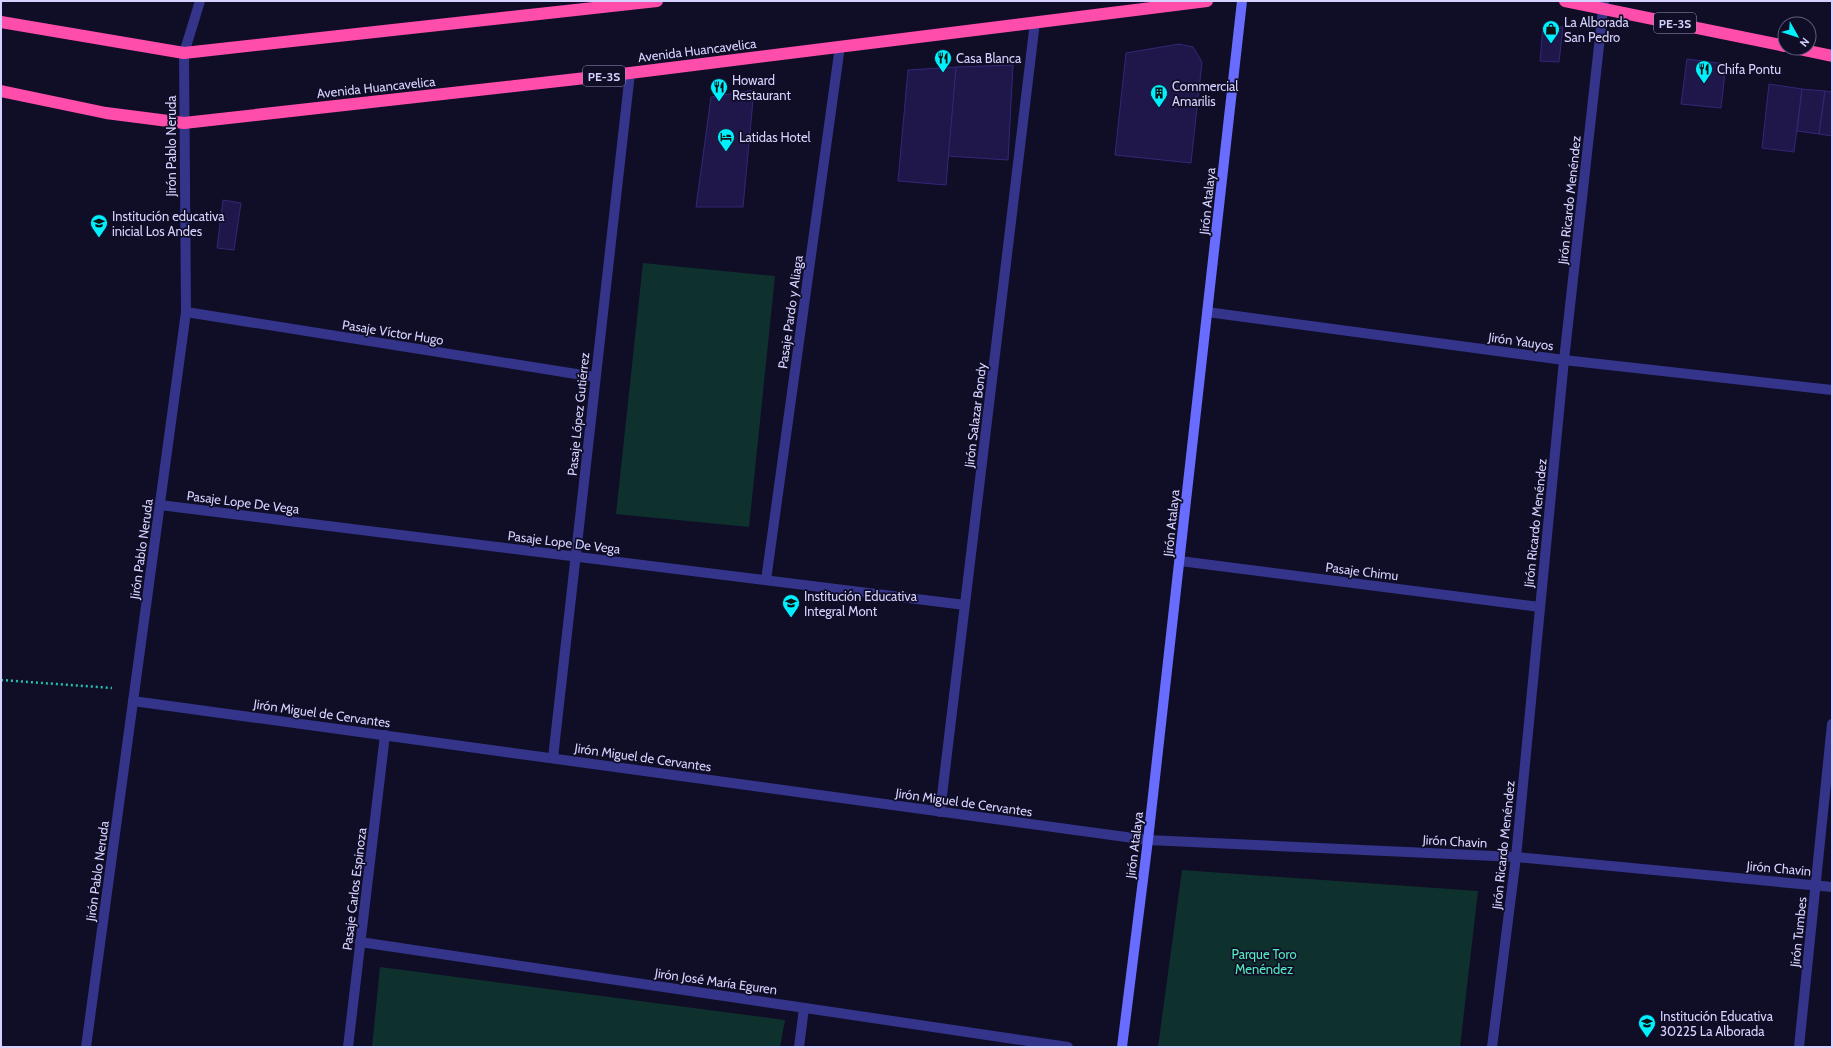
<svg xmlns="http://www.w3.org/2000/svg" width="1833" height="1048" viewBox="0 0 1833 1048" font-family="Cabin,sans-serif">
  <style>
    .green { fill: #0f312e }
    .building { fill: #1f1749; stroke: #332777 }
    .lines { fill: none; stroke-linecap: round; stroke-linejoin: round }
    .path { stroke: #23c1b0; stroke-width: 2.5; stroke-dasharray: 2 3; stroke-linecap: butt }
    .street { stroke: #33348a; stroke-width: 10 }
    .secondary { stroke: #696dff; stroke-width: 10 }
    .highway { stroke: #ff4dab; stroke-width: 12 }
    .labels { text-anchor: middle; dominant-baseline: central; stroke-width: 3.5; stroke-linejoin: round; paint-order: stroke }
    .shield { fill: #100d26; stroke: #9a97be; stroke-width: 1 }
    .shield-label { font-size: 12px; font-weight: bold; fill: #d5d2ff }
    .poi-label { font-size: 13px; fill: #d5d2ff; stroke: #100d26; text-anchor: start }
    .street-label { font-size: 13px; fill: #d5d2ff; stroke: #100d26 }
    .park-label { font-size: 13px; fill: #53eabd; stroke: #100d26 }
  </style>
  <rect width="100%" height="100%" fill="#100d26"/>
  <g class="green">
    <polygon points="643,263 775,276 749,527 616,514"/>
    <polygon points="1182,870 1478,891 1460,1047 1158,1047"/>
    <polygon points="380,967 785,1020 780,1047 372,1047"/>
  </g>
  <g class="building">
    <polygon points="1543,26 1563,27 1559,62 1540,61"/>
    <polygon points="1179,44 1193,47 1202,62 1191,163 1115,155 1126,53"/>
    <polygon points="1687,59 1726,64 1721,108 1681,104"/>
    <polygon points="1013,65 1008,160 947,156 956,67"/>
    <polygon points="956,67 946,185 898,181 908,70"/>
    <polygon points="1769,84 1802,89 1794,152 1762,148"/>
    <polygon points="1802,89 1825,91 1819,134 1797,131"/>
    <polygon points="754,90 743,207 696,207 711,97"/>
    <polygon points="1825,91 1832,92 1832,136 1819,134"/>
    <polygon points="223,200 241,203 234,250 217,248"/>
  </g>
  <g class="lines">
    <polyline class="path" points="1,680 112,688"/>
    <g class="street">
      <polyline points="186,312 595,377"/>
      <polyline points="1207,312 1564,360 1832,390"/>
      <polyline points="160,505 965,605"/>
      <polyline points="1180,561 1540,607"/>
      <polyline points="766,580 840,46"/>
      <polyline points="133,701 1148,840 1516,857 1832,887"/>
      <polyline points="553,758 630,73"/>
      <polyline points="940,812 1035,22"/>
      <polyline points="360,942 1068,1047"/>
      <polyline points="86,1047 186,312 184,53 200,1"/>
      <polyline points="348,1047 385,735"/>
      <polyline points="799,1047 804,1008"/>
      <polyline points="1492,1047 1516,857 1564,360 1604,1"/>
      <polyline points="1799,1047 1832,724"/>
    </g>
    <polyline class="secondary" points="1122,1047 1148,840 1242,1"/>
    <g class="highway">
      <polyline points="1565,1 1785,46"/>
      <polyline points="1,22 184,53 657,1"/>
      <polyline points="1794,48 1832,56"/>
      <polyline points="1,91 106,113 184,123 630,73 1207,1"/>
    </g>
  </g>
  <defs>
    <g id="shop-pin" transform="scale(0.9)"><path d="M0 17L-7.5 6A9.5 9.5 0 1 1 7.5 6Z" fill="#00f0fd" stroke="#100d26"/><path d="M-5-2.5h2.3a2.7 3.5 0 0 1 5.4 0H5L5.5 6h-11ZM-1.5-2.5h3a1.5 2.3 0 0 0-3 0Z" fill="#111"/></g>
    <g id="restaurant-pin" transform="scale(0.9)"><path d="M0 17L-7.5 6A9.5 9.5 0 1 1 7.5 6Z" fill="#00f0fd" stroke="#100d26"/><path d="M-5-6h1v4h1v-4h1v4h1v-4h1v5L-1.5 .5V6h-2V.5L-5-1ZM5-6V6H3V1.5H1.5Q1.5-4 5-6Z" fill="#111"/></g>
    <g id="building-pin" transform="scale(0.9)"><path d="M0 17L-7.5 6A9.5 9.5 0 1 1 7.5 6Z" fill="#00f0fd" stroke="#100d26"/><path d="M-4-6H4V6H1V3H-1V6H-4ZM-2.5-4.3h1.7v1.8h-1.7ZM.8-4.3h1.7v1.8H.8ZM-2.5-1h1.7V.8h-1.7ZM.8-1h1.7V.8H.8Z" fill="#111"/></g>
    <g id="hotel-pin" transform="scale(0.9)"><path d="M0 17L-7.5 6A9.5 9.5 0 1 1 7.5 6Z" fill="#00f0fd" stroke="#100d26"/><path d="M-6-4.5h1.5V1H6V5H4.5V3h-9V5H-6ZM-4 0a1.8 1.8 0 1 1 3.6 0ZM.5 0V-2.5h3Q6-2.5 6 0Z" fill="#111"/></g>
    <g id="school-pin" transform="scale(0.9)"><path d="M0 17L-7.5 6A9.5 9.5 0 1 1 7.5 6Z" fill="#00f0fd" stroke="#100d26"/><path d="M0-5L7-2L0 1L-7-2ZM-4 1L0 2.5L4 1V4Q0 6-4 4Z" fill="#111"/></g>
  </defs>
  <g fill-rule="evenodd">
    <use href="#shop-pin" x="1551" y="29"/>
    <use href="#restaurant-pin" x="943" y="58"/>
    <use href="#restaurant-pin" x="1704" y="69"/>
    <use href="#restaurant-pin" x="719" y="87"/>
    <use href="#building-pin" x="1159" y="93"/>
    <use href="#hotel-pin" x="726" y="137"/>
    <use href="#school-pin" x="99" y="223"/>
    <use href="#school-pin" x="791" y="603"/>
    <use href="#school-pin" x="1647" y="1023"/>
  </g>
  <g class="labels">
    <g class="shield">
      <rect x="1654" y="13" width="42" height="20" rx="3"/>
      <rect x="583" y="66" width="42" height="20" rx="3"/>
    </g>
    <g class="shield-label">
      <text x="1675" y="23">PE-3S</text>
      <text x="604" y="76">PE-3S</text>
    </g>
    <g class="poi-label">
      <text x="1564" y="22">La Alborada<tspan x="1564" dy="15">San Pedro</tspan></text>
      <text x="956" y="58">Casa Blanca</text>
      <text x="1717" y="69">Chifa Pontu</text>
      <text x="732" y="80">Howard<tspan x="732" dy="15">Restaurant</tspan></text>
      <text x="1172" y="86">Commercial<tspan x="1172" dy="15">Amarilis</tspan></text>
      <text x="739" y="137">Latidas Hotel</text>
      <text x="112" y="216">Institución educativa<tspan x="112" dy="15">inicial Los Andes</tspan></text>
      <text x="804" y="596">Institución Educativa<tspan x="804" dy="15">Integral Mont</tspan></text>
      <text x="1660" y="1016">Institución Educativa<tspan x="1660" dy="15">30225 La Alborada</tspan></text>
    </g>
    <g class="street-label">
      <text transform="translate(697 50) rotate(-7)">Avenida Huancavelica</text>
      <text transform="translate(376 87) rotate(-6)">Avenida Huancavelica</text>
      <text transform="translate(171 146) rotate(-90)">Jirón Pablo Neruda</text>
      <text transform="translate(1569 200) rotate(-84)">Jirón Ricardo Menéndez</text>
      <text transform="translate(1207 201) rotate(-84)">Jirón Atalaya</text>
      <text transform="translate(790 312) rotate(-82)">Pasaje Pardo y Aliaga</text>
      <text transform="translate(393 332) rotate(9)">Pasaje Víctor Hugo</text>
      <text transform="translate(1521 341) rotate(8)">Jirón Yauyos</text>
      <text transform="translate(578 414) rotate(-84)">Pasaje López Gutiérrez</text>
      <text transform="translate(975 415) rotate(-83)">Jirón Salazar Bondy</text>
      <text transform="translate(243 502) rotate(7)">Pasaje Lope De Vega</text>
      <text transform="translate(1171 523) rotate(-84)">Jirón Atalaya</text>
      <text transform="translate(1535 523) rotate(-84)">Jirón Ricardo Menéndez</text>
      <text transform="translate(564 542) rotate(7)">Pasaje Lope De Vega</text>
      <text transform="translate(141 549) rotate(-82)">Jirón Pablo Neruda</text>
      <text transform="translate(1362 571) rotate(7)">Pasaje Chimu</text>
      <text transform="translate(322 713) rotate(8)">Jirón Miguel de Cervantes</text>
      <text transform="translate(643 757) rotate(8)">Jirón Miguel de Cervantes</text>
      <text transform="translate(964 802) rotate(8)">Jirón Miguel de Cervantes</text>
      <text transform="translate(1455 841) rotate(3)">Jirón Chavin</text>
      <text transform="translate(1134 845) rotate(-83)">Jirón Atalaya</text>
      <text transform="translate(1503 845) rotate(-84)">Jirón Ricardo Menéndez</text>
      <text transform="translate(1779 868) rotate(5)">Jirón Chavin</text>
      <text transform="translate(97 871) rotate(-82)">Jirón Pablo Neruda</text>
      <text transform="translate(354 889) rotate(-83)">Pasaje Carlos Espinoza</text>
      <text transform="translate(1798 932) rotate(-84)">Jirón Tumbes</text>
      <text transform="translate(716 981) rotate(8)">Jirón José María Eguren</text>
    </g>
    <g class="park-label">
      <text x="1264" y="954">Parque Toro<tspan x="1264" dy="15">Menéndez</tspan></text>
    </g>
  </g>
  <rect width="1833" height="1048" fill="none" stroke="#d5d2ff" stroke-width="4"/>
  <g transform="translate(1797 36) rotate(129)"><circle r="19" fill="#100d26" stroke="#5f5c7d"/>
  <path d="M0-3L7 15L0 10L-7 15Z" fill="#00f0fd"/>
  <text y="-6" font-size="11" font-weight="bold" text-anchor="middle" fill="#d5d2ff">N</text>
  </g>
</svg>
